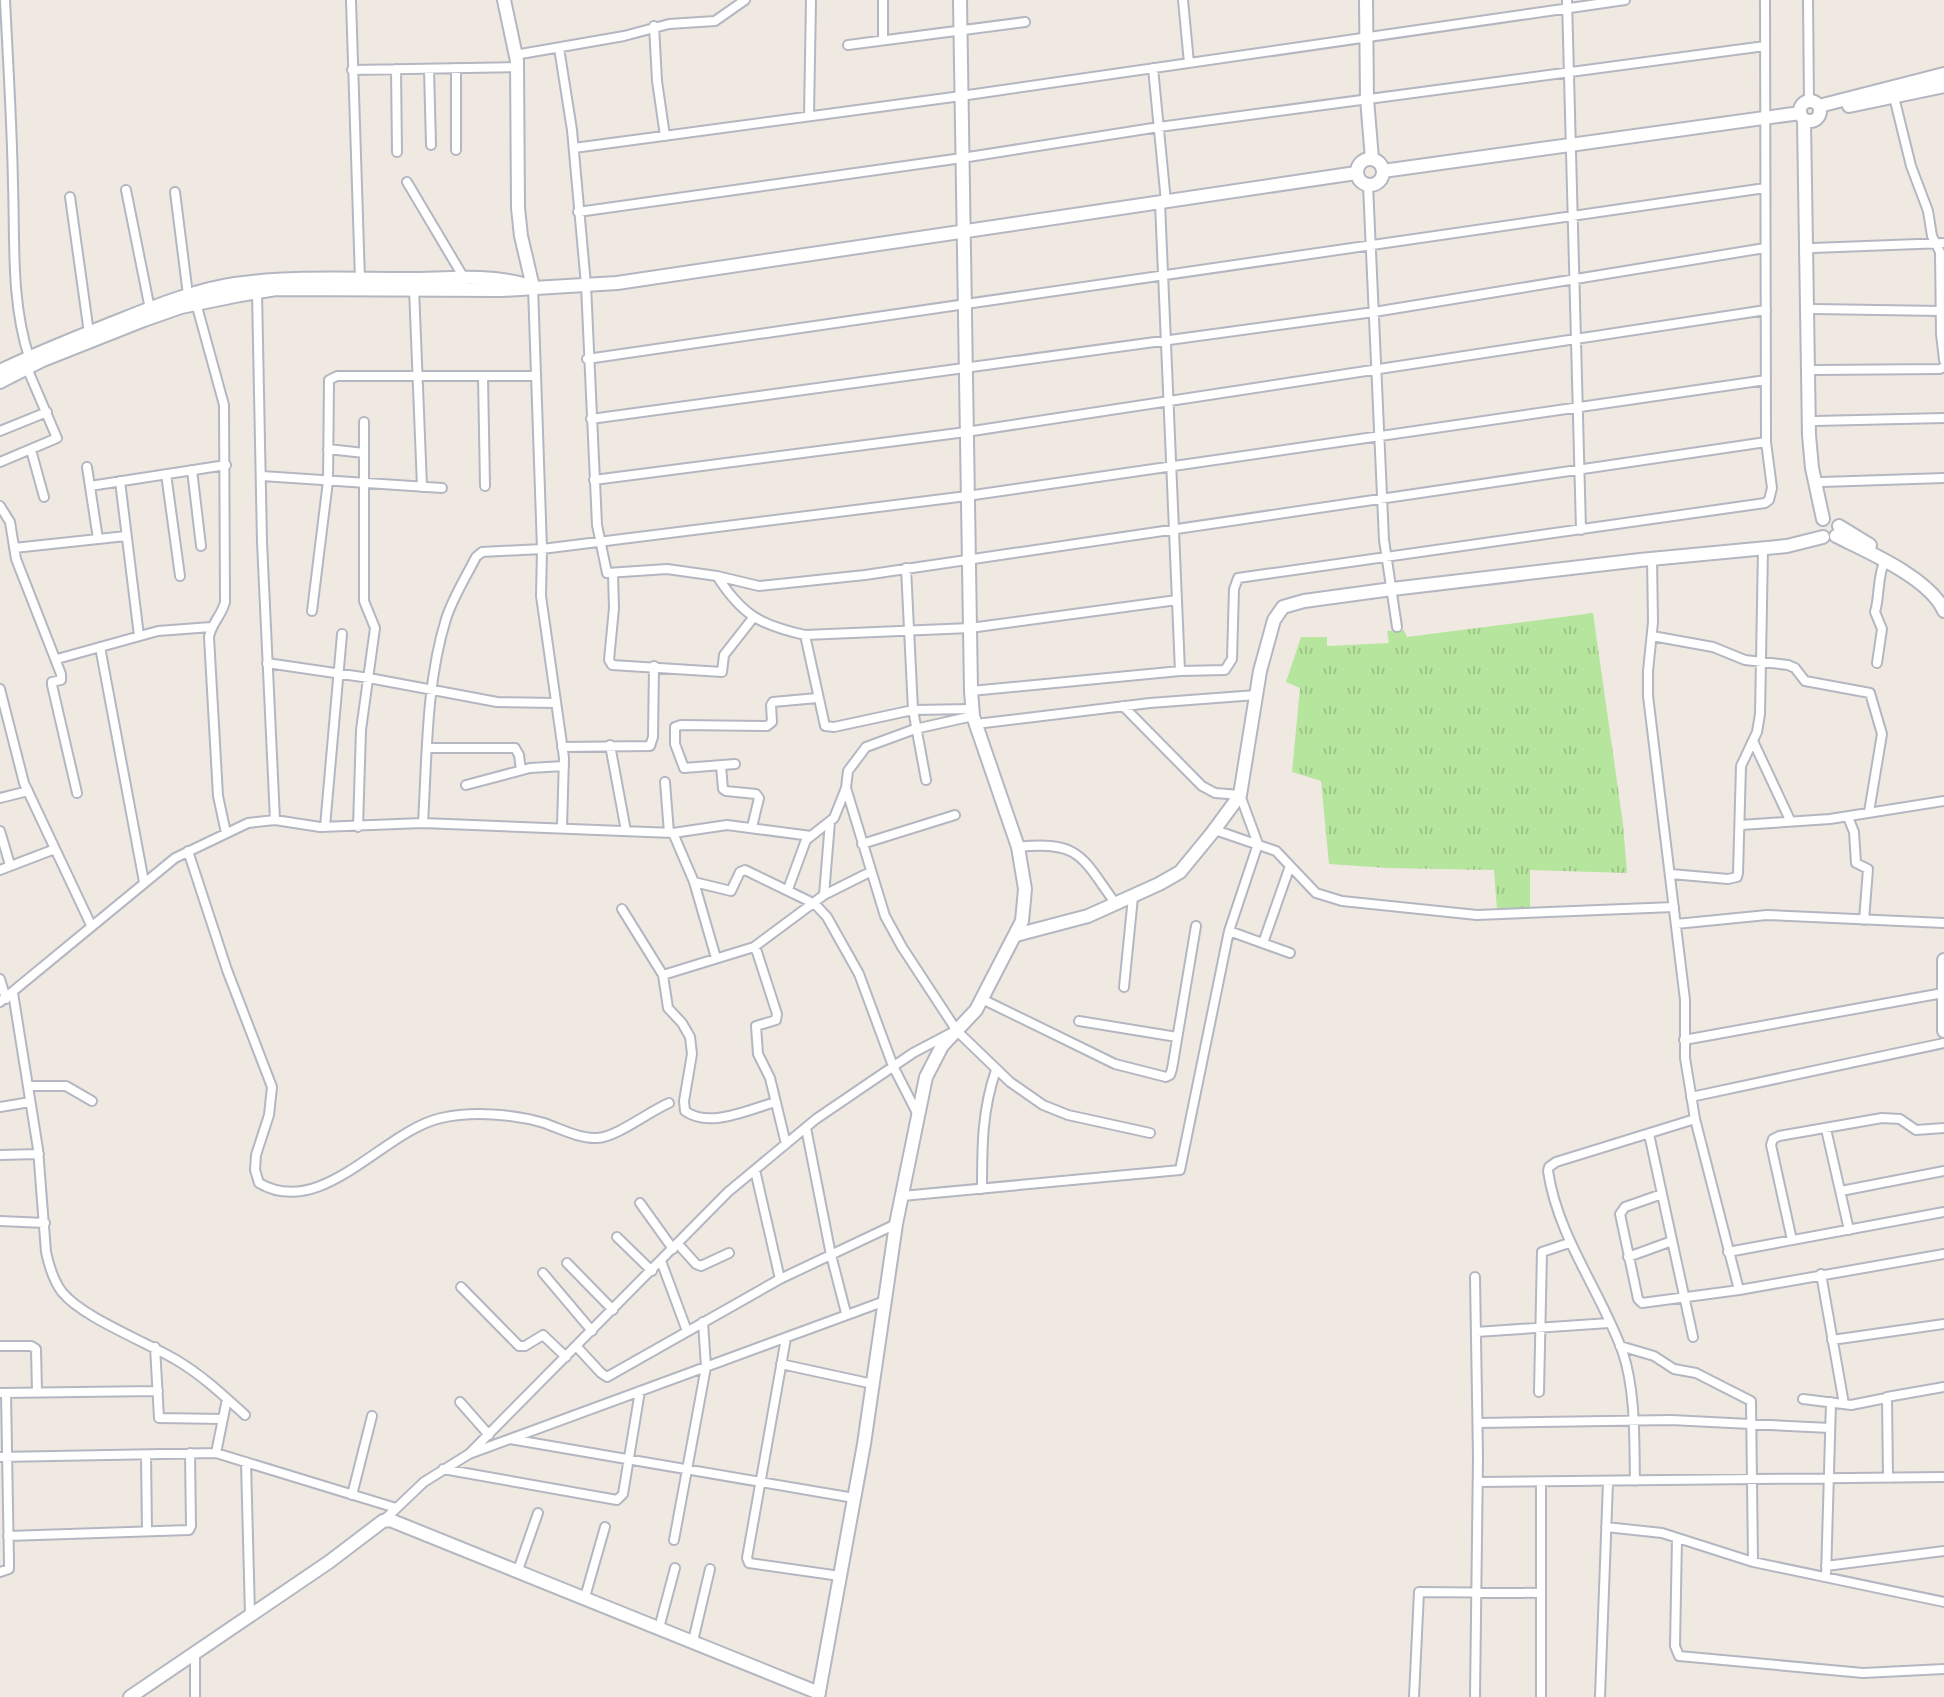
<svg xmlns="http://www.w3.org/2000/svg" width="1944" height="1697" viewBox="0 0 1944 1697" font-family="Cabin,sans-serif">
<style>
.park{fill:url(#park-tufts)}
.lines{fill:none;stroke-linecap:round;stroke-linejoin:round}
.street-casing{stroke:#b4b7c1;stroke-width:12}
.secondary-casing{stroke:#b4b7c1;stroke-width:16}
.street{stroke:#fff;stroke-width:8}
.secondary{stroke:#fff;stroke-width:12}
</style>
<defs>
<pattern id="park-tufts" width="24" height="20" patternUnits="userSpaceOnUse" patternTransform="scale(2)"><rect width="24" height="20" fill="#b6e59e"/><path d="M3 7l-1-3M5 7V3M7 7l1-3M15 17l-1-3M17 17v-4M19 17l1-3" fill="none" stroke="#9dc588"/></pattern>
</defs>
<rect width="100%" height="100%" fill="#efe9e1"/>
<path class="park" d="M1593,613L1623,824L1627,873L1530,870V908L1497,909L1494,870L1388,868L1329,864L1321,781L1292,772L1300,688L1286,682L1301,637H1327V646L1389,643L1387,631L1404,630L1407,637Z"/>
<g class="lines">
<defs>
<path id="street" d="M5,0C8,62 12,124 13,185C15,243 11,302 29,357
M351,0L360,280
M1183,0L1189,63
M1567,0L1581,530
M1808,0L1809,101
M654,26L657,81L665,136
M883,40V0
M848,45L1025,22
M559,48L572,130L586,285L597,525L607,573L667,569L717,576C742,615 760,625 805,635L970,628L1177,600
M515,55L624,36L669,24L715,21L745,0
M456,68V150
M1153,68L1166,202
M396,69L397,152
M429,69L431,145
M352,70L517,67
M1894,97L1911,166L1928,211L1932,236L1940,252L1941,334L1944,360
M809,116L811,0
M574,148L961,96L1625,0
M407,182L464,278V282
M1368,185L1384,540L1397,627
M126,190L150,309
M175,192L188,295
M70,197L89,333
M1160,203L1180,671
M578,212L962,158L1159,127L1765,46
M1813,248L1944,243
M533,287L542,549L541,596L564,758L562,827
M414,288L422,487
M257,292L262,542L275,820
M196,303L224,405L225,602C222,615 211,624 209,637L218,796L226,833
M1814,309L1941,311
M587,359L1765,188
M1815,370L1940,369L1944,367
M483,376L485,486
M591,419L1374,312L1765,248
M1815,421L1944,418
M0,431L47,412
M328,449L364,453
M31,450L44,497
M0,462L57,438L27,368
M87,467L98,539
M192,470L201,546
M166,474L180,576
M262,476L442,488
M594,480L966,432L1766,310
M120,481L139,636
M1822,482L1944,478
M90,486L226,465
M0,506L10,522L16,559L61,674V680L52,682V685L77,793
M14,548L126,536
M906,568L913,710L926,780
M613,574L614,608L609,660L612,665L722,672L724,655L753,618
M717,576L759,586L865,575L1766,442
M312,611L328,481L329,380L337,376H536
M805,635L825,726L834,727L913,710L972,709
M1652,636L1713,647L1745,660L1788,665L1795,668L1805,681L1870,693L1882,734L1869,812
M100,647L144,882
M57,659L158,631L211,627
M267,663L369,678L497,702L556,703
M1877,663L1882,629L1875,612C1880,595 1877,577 1885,560
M0,689L24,783L91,925
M971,691L1180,671L1225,670L1232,659L1234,589L1238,578L1765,503L1769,500L1772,488L1766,442L1765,0
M976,724L1150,703L1256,695
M1753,741L1790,820
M610,745L626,831
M562,747L650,746L653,737L654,666
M428,748H515L519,755L521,770
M735,764L684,768L675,744V727L681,725L767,726L772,722L771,705L773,702L817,698
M721,766L723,789L726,791L756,794L759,798L752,827
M665,782L669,833
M466,785L530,768L564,766
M846,788L885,916L902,947L957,1031L1010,1082L1043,1105L1068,1115L1150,1133
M0,798L28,791
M1848,817L1854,832L1856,863L1868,869L1864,920
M423,823C427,757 426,683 446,619C453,597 466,577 476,557L482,552L542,549L967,496L1766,380
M1741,825L1830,819L1944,801
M325,827L342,634
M358,827L361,730L375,628L364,601V422
M1215,830L1276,851L1316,893L1342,901L1477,915L1674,907
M0,831L10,865
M673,833L727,825L811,836
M862,844L955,815
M1018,847C1081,840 1082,858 1116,904
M188,851L227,970L272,1087L269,1115L256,1155L255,1170L259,1183C322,1220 383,1131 441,1118C473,1111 513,1114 544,1123C561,1129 580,1139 597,1138C617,1137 648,1112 669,1103
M0,870L55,849
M1671,874L1728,879L1737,877L1738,873L1741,766L1757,732L1760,714L1763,549
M694,882L731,891L740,872L745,870L815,904L827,917L859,974L893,1066L918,1115
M788,889L806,840L834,818L846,788L848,771L866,747L915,729L973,716
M824,895L830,822
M622,909L663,975L668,1008L682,1023L690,1037L692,1054L684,1101L685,1111C710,1129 749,1109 776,1102
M1676,924L1767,915L1944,923
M1229,931L1290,953
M1263,943L1290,866
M754,947L824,895L870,872
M663,975L754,947L757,952L777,1014L776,1020L756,1026L758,1054L770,1078L786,1144
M0,979L6,999
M1124,987L1133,897
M13,993L38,1149L46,1252C49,1266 53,1280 62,1292C83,1318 147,1342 178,1361C203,1376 224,1396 245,1415
M982,999L1115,1064L1166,1077L1170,1075L1172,1069L1196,926
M0,1002L175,858L248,823L275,820L320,827L423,823L673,833L694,882L716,958
M1079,1021L1177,1037
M1684,1040L1943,993
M28,1086H66L92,1101
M1691,1097L1944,1043
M0,1107L30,1102
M1695,1119L1739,1290
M806,1128L831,1255L846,1313
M1826,1129L1849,1230
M1649,1134L1693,1337
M0,1155L39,1154
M755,1170L780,1279
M982,1189C982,1147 982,1110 996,1070
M1841,1191L1944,1171
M1662,1194L1625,1207L1620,1214L1638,1299L1642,1303L1739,1290L1944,1254
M902,1196L1180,1170L1229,931L1258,844L1240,795L1215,793L1202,786L1123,706
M640,1203L673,1249
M0,1221L45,1223
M617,1237L652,1271
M1792,1240L1771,1145L1773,1139L1779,1136L1882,1118L1900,1119L1916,1130L1944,1128
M678,1244L696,1264L701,1266L729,1253
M1728,1252L1944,1212
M1628,1257L1672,1241
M661,1261L687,1331
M567,1263L613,1310
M543,1273L592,1331
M1821,1274L1844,1404
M461,1287L519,1346H525L543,1335L566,1357
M1476,1332L1609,1323
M786,1338L747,1558L749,1563L840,1576
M1832,1340L1944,1324
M0,1346H31L36,1349L37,1392
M1620,1346L1654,1356L1674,1369L1696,1373L1751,1401L1753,1562
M155,1347L159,1418L223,1419
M577,1347L601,1373L607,1377L780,1279L896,1224
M781,1364L873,1384
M1539,1392L1542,1252L1569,1243
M0,1393L158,1391
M1803,1399L1851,1405L1886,1398
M460,1402L489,1435
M1478,1423L1671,1420L1830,1428
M510,1439L854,1498
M216,1453L227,1399
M469,1454L728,1192L816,1119L913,1053L949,1034
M146,1455L147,1531
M0,1457L216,1453L396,1508
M246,1462L250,1615
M443,1469L617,1500L623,1494L640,1391
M1888,1478L1887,1397L1944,1387
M1635,1481C1634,1440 1636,1393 1623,1353C1601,1291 1558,1238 1548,1171L1549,1167L1556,1162L1695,1119L1685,1058V1000L1648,696V671L1653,622L1652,559
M1478,1482L1944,1477
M1541,1482V1697
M352,1495L372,1416
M383,1521L424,1482L469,1454L885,1301
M1606,1527L1662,1533L1753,1562L1944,1602
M8,1536L189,1530L191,1526L190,1453
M1677,1538L1675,1646L1679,1656L1863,1673L1944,1669
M674,1540L706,1367L703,1322
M1826,1566L1944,1551
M518,1570L538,1513
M0,1572L9,1569V1564L6,1393
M1826,1577L1831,1402
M585,1597L605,1527
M659,1628L675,1568
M693,1641L710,1569
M195,1653V1697
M1414,1697L1419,1592L1541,1593
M1475,1697L1478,1457L1475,1277
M1600,1697L1608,1482"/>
<path id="secondary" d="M504,0L517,61L518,208L521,236L533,287
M1366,0L1367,99L1372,159
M1800 111a10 10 0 1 1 20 0a10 10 0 1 1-20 0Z
M1819,106L1944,74
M1849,106L1944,86
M1804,120L1809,435L1812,468L1823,519
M1357 172a13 13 0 1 1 26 0a13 13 0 1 1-26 0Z
M1383,171L1800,113
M0,371C39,352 78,337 118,321C156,306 195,290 235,284C291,276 350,279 407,279C446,279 485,274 523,284
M0,382L43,360L144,320L181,307L240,295L276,289L502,290L617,283L1356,173
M1839,526L1870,545
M1836,536C1866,551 1930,578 1944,611
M1016,935L1088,916L1159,884L1180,872L1212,833L1240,795L1260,671L1274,620L1283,607L1304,601L1392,589L1640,560L1787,546L1823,537
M1944,960V1031
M130,1697L329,1562L383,1521L390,1520L819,1693
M818,1697L864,1444L896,1224L926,1077L942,1046L976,1010L1022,921L1025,889L1018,847L973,716L971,691L960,0"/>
</defs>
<use href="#street" class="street-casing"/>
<use href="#secondary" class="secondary-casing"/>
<use href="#street" class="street"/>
<use href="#secondary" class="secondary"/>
</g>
</svg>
